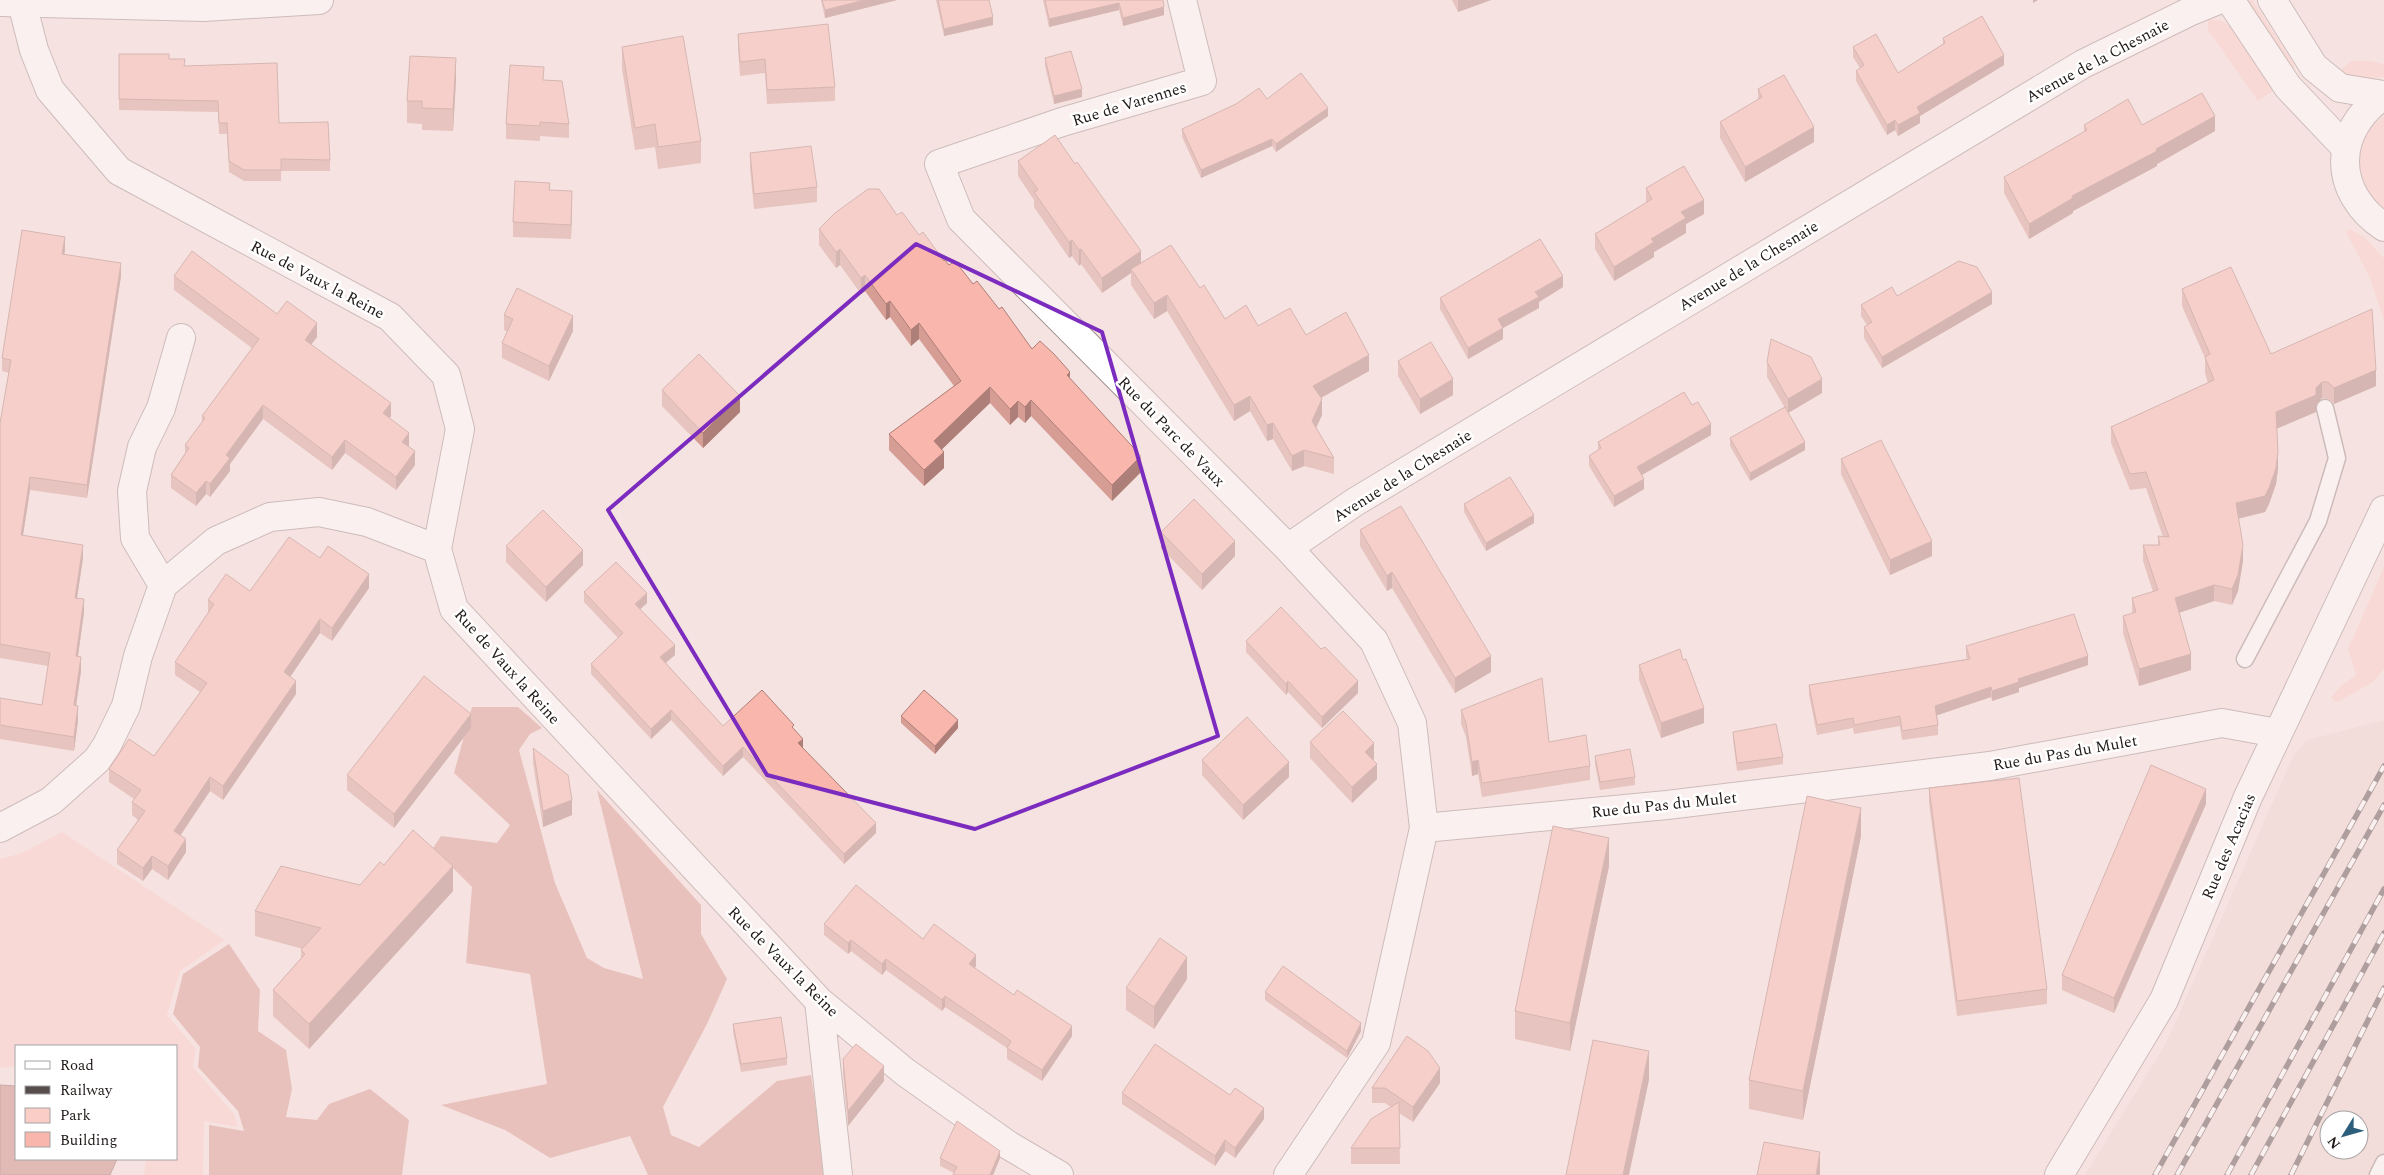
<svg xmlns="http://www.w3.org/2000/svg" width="2384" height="1175" viewBox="0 0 2384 1175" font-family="Spectral,serif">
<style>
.built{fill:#f0d5d2;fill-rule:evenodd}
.green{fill:#facdc7}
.forest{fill:#d7968e}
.water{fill:#c78780;stroke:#956661}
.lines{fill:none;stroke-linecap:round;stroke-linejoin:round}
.lane-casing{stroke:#9c8b89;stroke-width:19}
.street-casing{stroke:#9c8b89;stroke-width:30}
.secondary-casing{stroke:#9c8b89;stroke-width:30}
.lane{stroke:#fff;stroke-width:16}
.street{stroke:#fff;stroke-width:28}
.secondary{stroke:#fff;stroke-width:28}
.rail-casing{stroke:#574d4c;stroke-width:5.5}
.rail{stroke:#fff;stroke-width:4;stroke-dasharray:11;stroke-linecap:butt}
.wall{fill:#d69d95}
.shaded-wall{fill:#ae7f79}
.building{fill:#f9b6ad;stroke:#ae7f79}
.marked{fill:none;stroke:#7b2cbf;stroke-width:4;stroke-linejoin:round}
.labels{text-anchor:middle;stroke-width:5;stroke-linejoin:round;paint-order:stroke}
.street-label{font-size:16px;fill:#201918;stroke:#fff}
</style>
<rect width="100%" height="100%" fill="#f5e3e1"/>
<path class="built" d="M2384,720V1175H2085L2167,1041L2294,754L2307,740ZM2329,1120H2359V1150H2329Z"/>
<path class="green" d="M2237,0H2252L2294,64V72Z
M2208,20H2219L2234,27L2277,88L2258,101L2208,30Z
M2351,61H2371L2384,64V77L2360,79L2338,72Z
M2384,116V209C2353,184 2350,141 2384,116Z
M2350,229L2364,237L2384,258V321L2370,278L2346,232Z
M2384,567V669L2373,682L2338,702L2334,701L2331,697L2341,686L2356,675L2348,649Z
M62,832L225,940L180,971L167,1015L196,1049L193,1067L234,1114L238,1127L204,1121L203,1175H144L146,1159H176V1046H16V1066L0,1068V859L22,853Z"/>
<path class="forest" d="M472,707H518L542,728L530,734L519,750L555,883L587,958L604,968L643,979L597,790L701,905V934L727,979L707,1024L663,1107L671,1135L699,1147L777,1081L811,1075L826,1175H648L630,1136L550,1158L505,1130L441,1105L547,1084L530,974L466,963L472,887L433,848L441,836L497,843L510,825L454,773Z
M229,944L260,990L258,1031L286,1050L292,1089L286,1117L317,1120L329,1104L370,1089L409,1120L402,1175H209V1125L244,1131L238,1111L198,1067L200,1047L173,1014L183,974Z"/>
<path class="water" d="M0,1085L16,1086V1159H117L110,1175H0Z"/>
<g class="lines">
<defs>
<path id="lane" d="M2245,659L2318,521L2337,458L2325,408
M2378,1175L2384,1163"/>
<path id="street" d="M1182,0L1202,81L1062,122L939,164L961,219L1288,548L1374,641L1412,723L1424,828L1376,1043L1288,1175
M2230,0L2288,87L2345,147
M2272,0L2314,67L2340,88L2383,95
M22,3L34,50L50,90L119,171L390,317L446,375L460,429L437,549L454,609L819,1001L905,1072L1008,1145L1059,1175
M1288,548L1355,502L2083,64L2191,11L2218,0
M163,585L135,538L132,491L142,447L161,408L181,338
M0,828L51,801L97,760L107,745L126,706L138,656L163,585L216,541L270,517L319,512L367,522L437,549
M1424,828L1667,805L1990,766L2222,723L2277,733
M819,1001L838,1175
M2059,1175L2164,1000L2248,797L2384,510"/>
<path id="secondary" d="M0,2L204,7L319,0
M2384,95C2332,131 2332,192 2384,227"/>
</defs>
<use href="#lane" class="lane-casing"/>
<use href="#street" class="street-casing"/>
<use href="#secondary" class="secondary-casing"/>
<use href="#lane" class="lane"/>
<use href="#street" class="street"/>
<use href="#secondary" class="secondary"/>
<defs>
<path id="rail" d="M2155,1175L2384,766
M2177,1175L2384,805
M2227,1175L2384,889
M2251,1175L2384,933
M2291,1175L2384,988"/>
</defs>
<use href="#rail" class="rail-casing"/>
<use href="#rail" class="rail"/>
</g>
<path class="wall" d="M821,0H897L825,18Z
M936,0H989L993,25L944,36Z
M1043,0H1163L1164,15L1123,26L1119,10L1049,27Z
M1452,0H1491L1458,12Z
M738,34L835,87V101L767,104L765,73L740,76L738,48Z
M1943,38L2004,65L1920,116V123L1898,136L1895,130L1887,135L1856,81V71L1860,68L1853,57V47L1898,73L1943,44Z
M622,47L701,141V163L658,169L655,147L635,150L622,69Z
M119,54L169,59L185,66L279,123L330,160V171H281V181H244L229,172L227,134H219L218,112L119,110Z
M1045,58L1082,97L1054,104L1045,66Z
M456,80L453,131L422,130V124L407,123V101Z
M544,80L569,124V138L540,136V141L506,139V124Z
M1758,89L1814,142L1745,182L1720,138V122L1758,100Z
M1267,99L1328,116L1276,152L1272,146L1201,178L1182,137V129Z
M2084,125H2142L2215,131L2157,164V166L2073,211V213L2029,239L2004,193V177L2084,132Z
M750,153L817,187V202L754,209L750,168Z
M1018,161L1141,263L1200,288L1225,319L1306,335L1369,371L1321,398L1322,415L1316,428L1334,458V474L1304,466L1292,471L1273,439L1267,441L1250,411L1234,421L1167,311L1154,319L1131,285V273L1102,293L1081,264L1079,266L1072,256L1069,258L1034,207V200L1018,176Z
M1646,188L1704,214L1686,224V233L1654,252V257L1614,281L1595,249V234L1646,203Z
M550,190L572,205L571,239L513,237V222Z
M897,215L944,261L973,284L999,309L1032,349L1070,379L1141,472L1112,501L1031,416L1025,423L1018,417L1010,425L990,403L942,449L944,468L924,486L889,450V434L954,386L919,339L911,346L890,317L886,320L865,291L861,294L840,265L836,268L819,245V229Z
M65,250L64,254L121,276L87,498L30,490L23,535L83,558L77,598L84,612L78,657L81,671L76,706L78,720L74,751L0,739V698L42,705L48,666L0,658V423L9,373L2,371V358Z
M174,276L277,314L317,337L311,344L391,416L389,418L409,446V447L415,465L396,490L345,453L332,470L263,419L230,464V471L210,497L206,494L196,506L171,488V475L185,453V445L202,423V416L252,348L174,290Z
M1563,287L1539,302V308L1503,328V339L1468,359L1440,309V298Z
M2182,289L2271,354L2376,386L2334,404L2328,399L2322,398L2316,405V412L2277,428L2278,469L2276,484L2269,504L2265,512L2238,519L2243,561L2238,591L2232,605L2214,601L2179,613L2191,670L2139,686L2123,633V616L2132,614V598L2153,592L2143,561V545H2158V536L2163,537L2146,488L2130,490L2111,443V427L2208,383L2205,373V358L2182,306Z
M1897,296L1992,304L1882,368L1864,338V327L1867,325L1861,316V305Z
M504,315L573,331L549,381L502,358V343L507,332L504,330Z
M1398,361L1453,395L1420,414L1398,376Z
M1767,362L1822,393L1788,413L1805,450L1750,481L1730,446V438L1785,408L1767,377Z
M662,390L740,412L703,448L662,406Z
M1692,405L1711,435L1641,475L1644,489L1614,507L1589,466V456L1598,450V442Z
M1841,459L1932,556L1890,575L1841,474Z
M1464,504L1534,523L1486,551L1464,512Z
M1360,530L1491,672L1455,693L1392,588L1387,591L1360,546Z
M1161,532L1235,556L1202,590L1161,548Z
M506,546L583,565L546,602L506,562Z
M320,558L369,588L332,641L320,633L290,677L296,694L223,800L210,791L181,835L186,852L168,880L152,869L143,881L117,864V850L138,820L132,815V802L134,799L109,782V769L154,756L200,692L175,675V662L208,614V600L250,591Z
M584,592L647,603L640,609L675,655L666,663L723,726L794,729L803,748L876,833L844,864L743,757L723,776L671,720L651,739L591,674V664L618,638L584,602Z
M1246,641L1321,649L1358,693L1322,728L1288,692L1286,695L1246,652Z
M1966,646L2088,665L2019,688V692L1992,701L1991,697L1937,715L1938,725V735L1902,740L1900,726L1854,734L1853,728L1817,735L1809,695V685L1967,659L1966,656Z
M1639,665L1704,723L1661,738L1639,680Z
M1461,710L1549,742L1590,766V780L1482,797L1478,774L1472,776L1466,737L1461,724Z
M901,716L958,728L935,754L901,723Z
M471,728L394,828L347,790V775Z
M1733,732L1783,757V764L1737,771L1733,739Z
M1310,742L1374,759L1373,760L1377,779L1352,803L1310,758Z
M533,748L572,815L543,827L533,763Z
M1595,756L1635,777V785L1600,790L1595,764Z
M1202,760L1289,777L1243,820L1202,775Z
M1929,788L2047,989V1004L1957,1016L1929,803Z
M2206,804L2114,1013L2062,990V975Z
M1861,836L1803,1120L1749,1109V1080Z
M384,865L453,891L309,1049L273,1016V990L301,958V950L303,949L255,936V911L360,885Z
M1609,866L1570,1051L1515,1039V1011Z
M824,924L923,939L976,966L975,968L1072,1036L1042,1081L1007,1059V1048L945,1007L942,1011L886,970L882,975L851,951L848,954L824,935Z
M1187,979L1154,1029L1126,1010V988Z
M1265,992L1361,1031L1347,1058L1265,1000Z
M733,1024L787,1058V1065L741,1072L733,1032Z
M843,1059L884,1081L848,1126L843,1074Z
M1440,1083L1413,1122L1399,1113L1400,1164H1351V1148L1391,1107L1385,1103H1372V1088Z
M1122,1093L1264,1119L1235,1158L1225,1151L1215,1166L1122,1104Z
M940,1158H1000L993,1175H953L954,1173L940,1166Z"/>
<path class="shaded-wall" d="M865,0H897L825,18V10Z
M1458,0H1491L1458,12Z
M2033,0H2038L2033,3Z
M1119,3V10L1049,27V19Z
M1164,7V15L1123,26V18Z
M993,17V25L944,36V29Z
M2004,55V65L1920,116V123L1898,136V125L1917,107Z
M456,58V80L453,131V109Z
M1082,89V97L1054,104V96Z
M1328,108V116L1276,152V144Z
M2215,116V131L2157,164V166L2073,211V213L2029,239V224L2072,196Z
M1895,120V130L1887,135V125Z
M1814,127V142L1745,182V167Z
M1272,139V146L1201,178V170Z
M572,191V205L571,239V225Z
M1704,200V214L1686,224V233L1654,252V257L1614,281V267L1651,239L1681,212Z
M65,237V250L62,267V254Z
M1072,240V256L1069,258V242Z
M840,249V265L836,268V252Z
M1081,249V264L1079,266V250Z
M1141,251V266L1131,269V273L1102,293V278Z
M121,263V276L87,498V485Z
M865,275V291L861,294V278Z
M1563,276V287L1539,302V308L1503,328V339L1468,359V348L1498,319L1535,292Z
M1992,292V304L1882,368V357Z
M1167,295V311L1154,319V303Z
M890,301V317L886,320V304Z
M573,316V331L549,381V366Z
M317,323V337L305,353V340Z
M919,323V339L911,346V330Z
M1369,355V371L1313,402V386Z
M2376,370V386L2334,404V388Z
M1070,372V388L1067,375Z
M1453,379V395L1420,414V399Z
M1822,379V393L1788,413V399Z
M2322,382V398L2316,405V388Z
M990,387V403L934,457V441Z
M2316,395V412L2276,429V412Z
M740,396V412L703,448V433Z
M1250,396V411L1234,421V405Z
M1322,399V415L1312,437V421Z
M1031,400V416L1025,423V407Z
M1018,401V417L1010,425V409Z
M391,403V416L383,427V413Z
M263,405V419L230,464V471L210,497V484L226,455Z
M1273,423V439L1267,441V425Z
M1711,424V435L1637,478V467Z
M409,433V446L402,456V442Z
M345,440V453L332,470V457Z
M1805,442V450L1750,481V473Z
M1304,450V466L1292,471V456Z
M415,451V465L396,490V477Z
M944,452V468L924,486V470Z
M2278,452V469L2276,484L2269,504L2265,512L2236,519V503Z
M1141,456V472L1112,501V485Z
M30,477V490L21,548V535Z
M1644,479V489L1614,507V496Z
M206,481V494L196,506V493Z
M1534,515V523L1486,551V543Z
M1235,541V556L1202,590V574Z
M1932,541V556L1890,575V560Z
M83,545V558L75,611V598Z
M2243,545V561L2238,591L2232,605V589Z
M583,550V565L546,602V587Z
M1392,572V588L1387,591V576Z
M369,574V588L332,641V628Z
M2214,585V601L2175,614V598Z
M647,593V603L635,614V604Z
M84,599V612L76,670V656Z
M320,619V633L284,686V672Z
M675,645V655L660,667V657Z
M2191,654V670L2139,686V669Z
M1491,656V672L1455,693V678Z
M2088,656V665L2019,688V692L1992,701V691L2018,679Z
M81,657V671L74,719V705Z
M296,681V694L223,800V786Z
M1288,681V692L1286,695V684Z
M1358,681V693L1322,728V717Z
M1991,687V697L1935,716V706Z
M78,706V720L74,751V737Z
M1704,708V723L1661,738V723Z
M671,710V720L651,739V729Z
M471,714V728L394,828V814Z
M958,720V728L935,754V746Z
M803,739V749L798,743Z
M1374,743V759L1365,767V752Z
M743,747V757L723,776V766Z
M1478,760V774L1472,776V762Z
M1289,762V777L1243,820V805Z
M1377,764V779L1352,803V787Z
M210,777V791L174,844V831Z
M2206,789V804L2114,1013V998Z
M572,800V815L543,827V811Z
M1861,808V836L1803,1120V1091Z
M876,823V833L844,864V854Z
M1609,838V866L1570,1051V1023Z
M186,839V852L168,880V866Z
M152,856V869L143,881V868Z
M453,866V891L309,1049V1024Z
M851,940V951L848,954V943Z
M976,955V966L969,975V964Z
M1187,957V979L1154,1029V1007Z
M886,959V970L882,975V964Z
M945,996V1007L942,1011V1000Z
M1361,1023V1031L1347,1058V1051Z
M1072,1026V1036L1042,1081V1070Z
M1649,1051V1080L1629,1175H1623Z
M884,1066V1081L848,1126V1111Z
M1440,1068V1083L1413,1122V1107Z
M1264,1108V1119L1235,1158V1148Z
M1225,1140V1151L1215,1166V1156Z
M1000,1151V1158L993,1175H990Z
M1820,1152V1175H1816Z"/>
<path class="building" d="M822,0H865L825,10Z
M938,0H989L993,17L944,29Z
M1045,0H1163L1164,7L1123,18L1119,3L1049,19Z
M1982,16L2004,55L1917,107L1920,113L1898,125L1895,120L1887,125L1856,71L1864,65L1853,47L1876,34L1898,73L1945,43L1943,38Z
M828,24L835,87L767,90L765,59L740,62L738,34Z
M683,36L701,141L658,147L655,124L635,128L622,47Z
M1071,51L1082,89L1054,96L1045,58Z
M119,54H169V59H185L184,66L277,63L279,123L328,122L330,160L281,159V170H244L229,161L227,123H219L218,101L119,99Z
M410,56L456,58L453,109L422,108V101H407Z
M510,65L544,67L543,80L562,81L569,124L540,122V126L506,124Z
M1301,73L1328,108L1276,144L1272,139L1201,170L1182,129L1236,104L1259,88L1267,99Z
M1784,75L1814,127L1745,167L1720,122L1762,97L1758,89Z
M2202,93L2215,116L2156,149L2157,151L2072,196L2073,198L2029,224L2004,177L2087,130L2084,125L2128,99L2142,125Z
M1055,135L1075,164L1077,162L1141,251L1102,278L1081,249L1079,250L1072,240L1069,242L1034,192L1038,190L1018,161Z
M811,146L817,187L754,194L750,153Z
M1684,166L1704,200L1681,212L1686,218L1651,239L1654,242L1614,267L1595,234L1652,199L1646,188Z
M515,181L550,183L549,190L572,191L571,225L513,222Z
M868,189H879L897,215L902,212L919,235L923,232L944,261L945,260L949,265L955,261L973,284L977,281L999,309L1002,307L1032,349L1040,341L1054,354L1070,372L1067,375L1141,456L1112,485L1031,400L1025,407L1018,401L1010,409L990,387L934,441L944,452L924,470L889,434L961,381L919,323L911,330L890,301L886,304L865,275L861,278L840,249L836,252L819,229L835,213Z
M22,230L65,237L62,254L121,263L87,485L30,477L21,535L83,545L75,598L84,599L76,656L81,657L74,705L78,706L74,737L0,725V698L42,705L50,653L0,644V423L11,360L2,358Z
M1540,239L1563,276L1535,292L1539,297L1498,319L1503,328L1468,348L1440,298Z
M1171,245L1200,288L1204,285L1225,319L1246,305L1258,326L1290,308L1306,335L1346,312L1369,355L1313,386L1322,399L1312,421L1334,458L1304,450L1292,456L1273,423L1267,425L1250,396L1234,405L1167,295L1154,303L1131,269Z
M192,251L277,314L287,301L317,323L305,340L391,403L383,413L409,433L402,442L415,451L396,477L345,440L332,457L263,405L226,455L230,458L210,484L206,481L196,493L171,475L189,448L185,445L205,418L202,416L259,339L174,276Z
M1959,261L1977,267L1992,292L1882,357L1864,327L1872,322L1861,305L1892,287L1897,296Z
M2231,267L2271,354L2372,309L2376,370L2334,388L2328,382H2322L2316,388V395L2276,412L2278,452L2276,468L2269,488L2265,496L2236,503L2243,545L2238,575L2232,589L2214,585L2175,598L2191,654L2139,669L2123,616L2136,612L2132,598L2158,590L2143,545H2160L2158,536L2169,537L2146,472L2130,474L2111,427L2214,380L2205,357L2210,354L2182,289Z
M517,288L573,316L549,366L502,343L513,319L504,315Z
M1771,339L1811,357L1822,379L1788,399L1767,362Z
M1431,342L1453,379L1420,399L1398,361Z
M699,354L740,396L703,433L662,390Z
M1684,392L1692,405L1698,402L1711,424L1637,467L1644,479L1614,496L1589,456L1601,448L1598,442Z
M1785,407L1805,442L1750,473L1730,438Z
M1881,440L1932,541L1890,560L1841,459Z
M1510,477L1534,515L1486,543L1464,504Z
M1194,499L1235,541L1202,574L1161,532Z
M1401,506L1491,656L1455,678L1392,572L1387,576L1360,530Z
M543,510L583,550L546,587L506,546Z
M289,537L320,558L328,546L369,574L332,628L320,619L284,672L296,681L223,786L210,777L174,831L186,839L168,866L152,856L143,868L117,850L145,811L132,802L141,790L109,769L129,739L154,756L207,683L175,662L214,604L208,600L226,574L250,591Z
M616,562L647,593L635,604L675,645L660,657L723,726L762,690L794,725L792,727L803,739L798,743L876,823L844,854L743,747L723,766L671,710L651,729L591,664L623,633L584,592Z
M1281,607L1321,649L1325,647L1358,681L1322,717L1288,681L1286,684L1246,641Z
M2074,614L2088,656L2018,679L2019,682L1992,691L1991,687L1935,706L1938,725L1902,731L1900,716L1854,725L1853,718L1817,725L1809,685L1970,659L1966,646Z
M1680,649L1683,660L1686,659L1704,708L1661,723L1639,665Z
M424,676L471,714L394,814L347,775Z
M1542,678L1549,742L1586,735L1590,766L1482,783L1478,760L1472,762L1466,723L1461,710Z
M924,690L958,720L935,746L901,716Z
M1343,711L1374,743L1365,752L1377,764L1352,787L1310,742Z
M1247,717L1289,762L1243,805L1202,760Z
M1776,724L1783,757L1737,763L1733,732Z
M533,748L568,775L572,800L543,811Z
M1630,749L1635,777L1600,782L1595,756Z
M2151,765L2206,789L2114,998L2062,975Z
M2019,778L2047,989L1957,1001L1929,788Z
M1807,796L1861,808L1803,1091L1749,1080Z
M1553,826L1609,838L1570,1023L1515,1011Z
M413,830L453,866L309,1024L273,990L305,954L301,950L321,928L255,911L281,866L360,885L380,862L384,865Z
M856,885L923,939L934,924L976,955L969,964L1014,995L1017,990L1072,1026L1042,1070L1007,1048L1011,1041L945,996L942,1000L886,959L882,964L851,940L848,943L824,924Z
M1160,938L1187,957L1154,1007L1126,988Z
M1283,966L1361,1023L1347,1051L1265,992Z
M781,1017L787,1058L741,1064L733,1024Z
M1407,1036L1428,1051L1440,1068L1413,1107L1385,1088H1372Z
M1593,1040L1649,1051L1623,1175H1566Z
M856,1044L884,1066L848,1111L843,1059Z
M1155,1044L1230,1095L1235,1088L1264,1108L1235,1148L1225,1140L1215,1156L1122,1093Z
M1399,1102L1400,1148H1351L1371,1119Z
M957,1121L1000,1151L990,1175H953L957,1167L940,1158Z
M1764,1142L1820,1152L1816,1175H1757Z"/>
<path d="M0 0H2384V1175H0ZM916,244L1102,332L1218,736L975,829L767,775L608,510Z" fill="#f5e3e1" fill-opacity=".55" fill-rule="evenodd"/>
<path class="marked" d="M916,244L1102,332L1218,736L975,829L767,775L608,510Z"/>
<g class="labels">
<g class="street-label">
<text transform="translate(2097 60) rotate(-28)" y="6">Avenue de la Chesnaie</text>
<text transform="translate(1129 103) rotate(-17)" y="6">Rue de Varennes</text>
<text transform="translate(1748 265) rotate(-31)" y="6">Avenue de la Chesnaie</text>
<text transform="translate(318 279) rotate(28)" y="6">Rue de Vaux la Reine</text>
<text transform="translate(1172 431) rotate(46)" y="6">Rue du Parc de Vaux</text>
<text transform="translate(1402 475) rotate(-32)" y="6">Avenue de la Chesnaie</text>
<text transform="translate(508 666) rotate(48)" y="6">Rue de Vaux la Reine</text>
<text transform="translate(2065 752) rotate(-10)" y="6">Rue du Pas du Mulet</text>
<text transform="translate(1664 804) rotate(-6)" y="6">Rue du Pas du Mulet</text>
<text transform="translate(2228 846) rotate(-67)" y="6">Rue des Acacias</text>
<text transform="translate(784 961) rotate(45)" y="6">Rue de Vaux la Reine</text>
</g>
</g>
<rect x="15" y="1045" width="162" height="115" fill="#ffffff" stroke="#a6a3a3"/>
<rect x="25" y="1061" width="25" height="8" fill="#ffffff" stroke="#a6a3a3"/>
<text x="60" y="1070" font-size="15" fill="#201918">Road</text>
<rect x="25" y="1086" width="25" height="8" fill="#574d4c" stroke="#a6a3a3"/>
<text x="60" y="1095" font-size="15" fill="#201918">Railway</text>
<rect x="25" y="1108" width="25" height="15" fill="#facdc7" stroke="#a6a3a3"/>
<text x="60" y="1120" font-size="15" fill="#201918">Park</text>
<rect x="25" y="1132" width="25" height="15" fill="#f9b6ad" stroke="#a6a3a3"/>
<text x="60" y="1145" font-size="15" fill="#201918">Building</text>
<g transform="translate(2344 1135) rotate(233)"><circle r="24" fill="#ffffff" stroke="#a6a3a3"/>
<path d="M0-4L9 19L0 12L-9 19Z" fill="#2d5f7c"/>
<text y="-8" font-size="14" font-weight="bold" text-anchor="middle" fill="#201918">N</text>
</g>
</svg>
